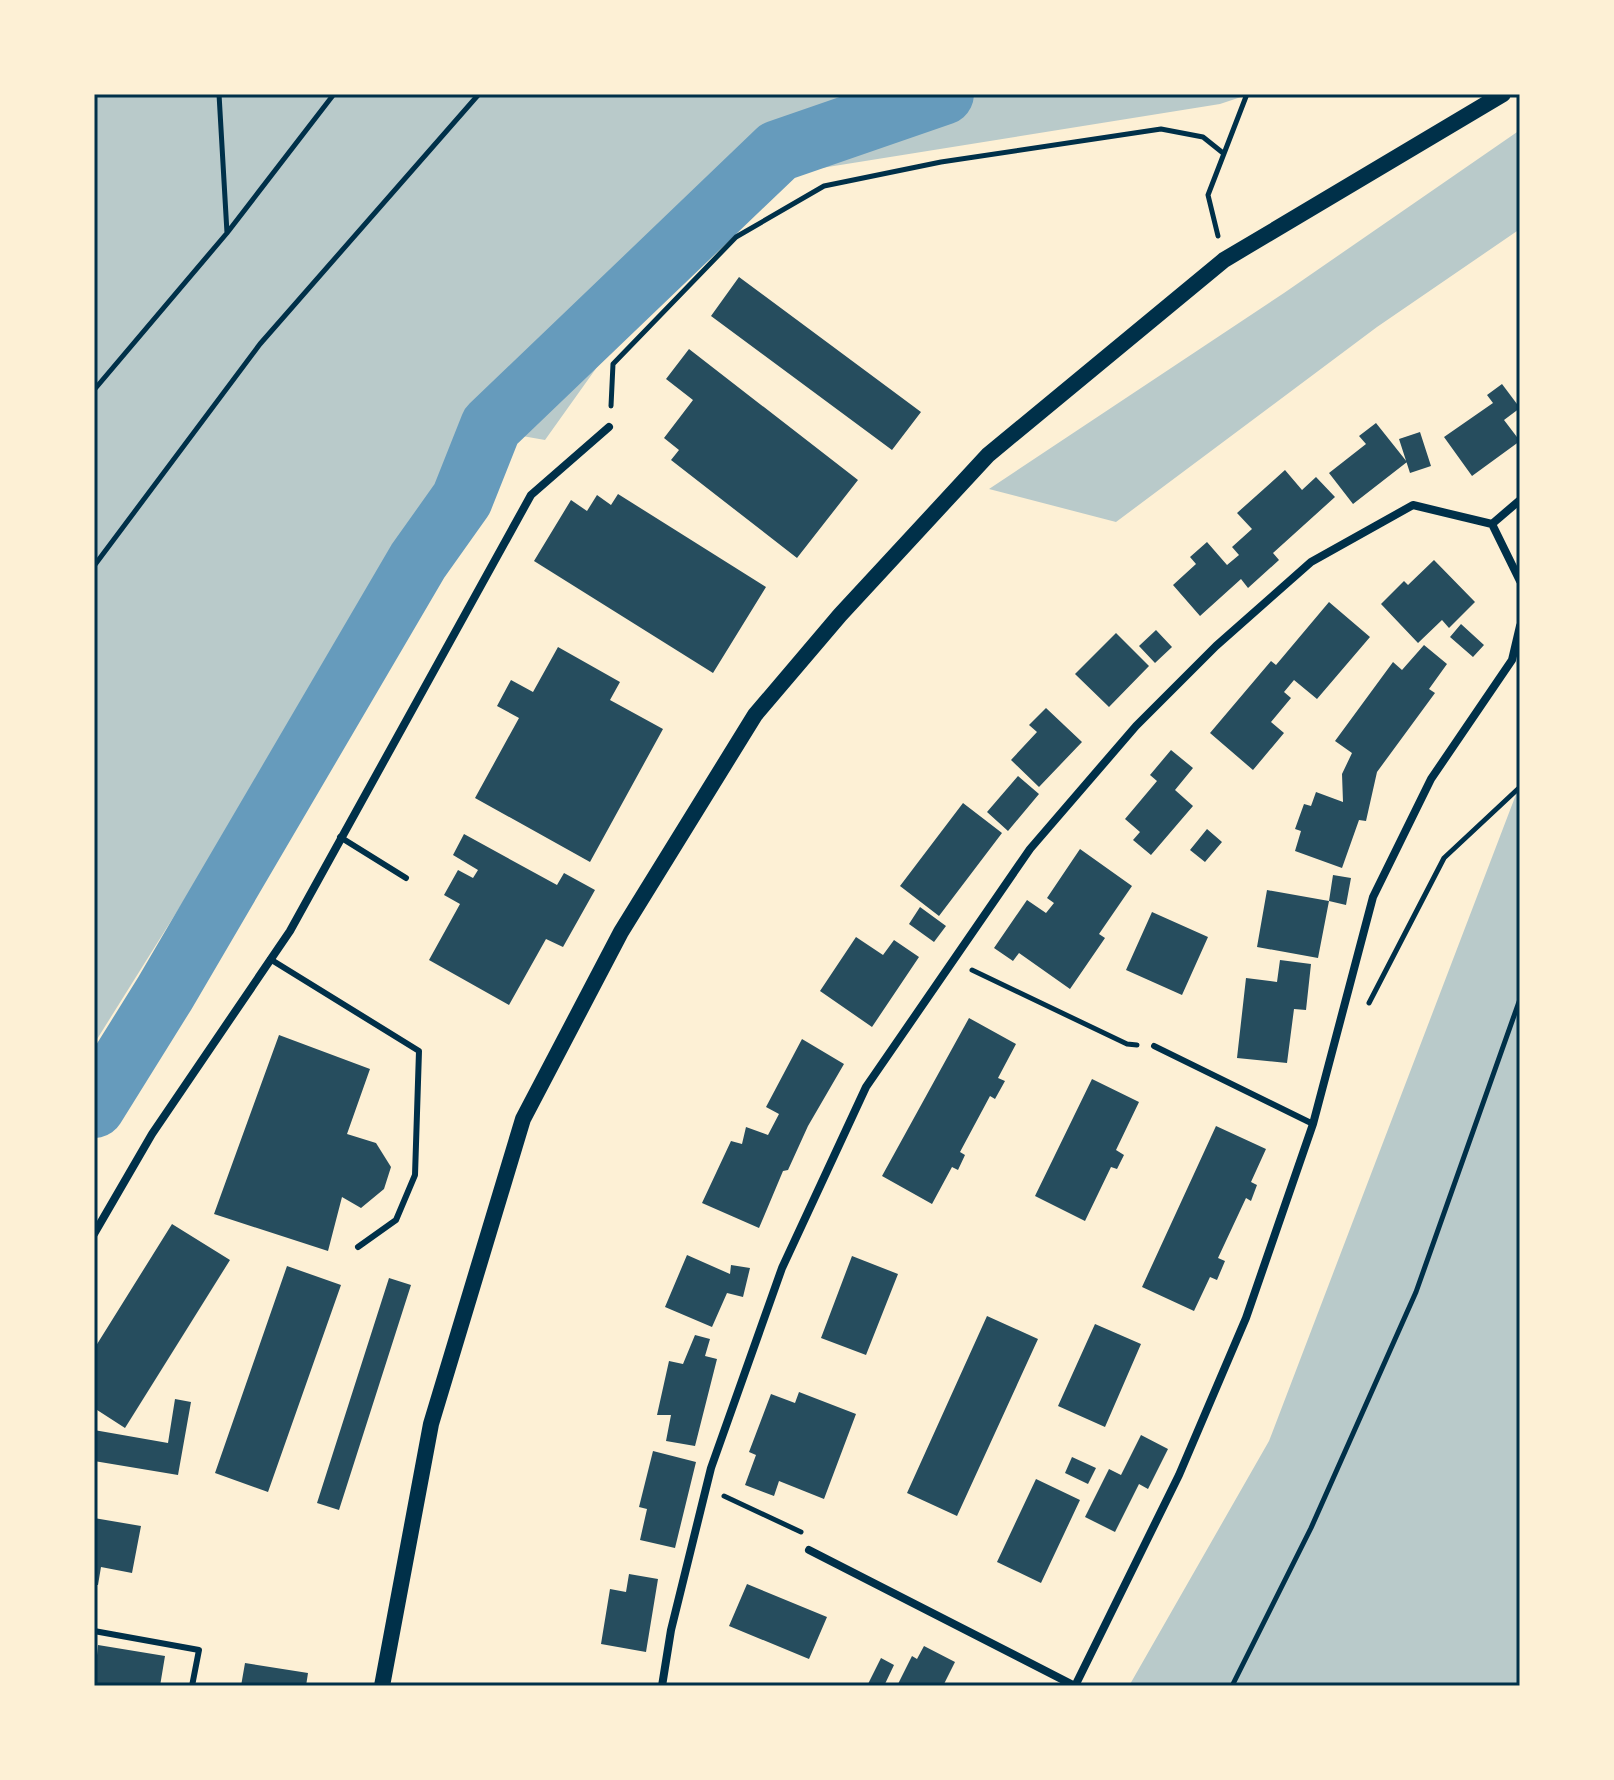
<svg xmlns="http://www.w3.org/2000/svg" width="1614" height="1780" viewBox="0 0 1614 1780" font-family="Cabin,sans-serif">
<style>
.green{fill:#b9caca}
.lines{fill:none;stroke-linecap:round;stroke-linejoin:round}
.river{stroke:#669bbc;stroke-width:62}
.building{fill:#264d5e}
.path{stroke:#003049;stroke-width:5}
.service{stroke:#003049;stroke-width:6}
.minor{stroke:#003049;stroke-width:8}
.secondary{stroke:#003049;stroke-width:16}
.neatline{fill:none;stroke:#003049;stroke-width:3}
</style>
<rect width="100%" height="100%" fill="#fdf0d5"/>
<path class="green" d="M94,94H1250L1220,104L784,174L627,325L545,440L471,427L444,485L94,1044Z
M1520,130V229L1377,327L1116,522L989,489L1284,293Z
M1520,784V1686H1129L1269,1441Z"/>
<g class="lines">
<path class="river" d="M94,1107L165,993L418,561L462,499L491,426L778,151L943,94"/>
</g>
<path class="building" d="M739,277L921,412L892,450L711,316Z
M689,349L858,480L797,558L671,460L679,450L664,438L693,400L666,379Z
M1502,384L1520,408L1504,420L1520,441L1472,476L1444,437L1493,403L1487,395Z
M1376,423L1407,462L1353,504L1329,473L1366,444L1359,436Z
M1420,432L1431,466L1410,473L1399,439Z
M1285,470L1302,490L1316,477L1335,497L1273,553L1279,560L1248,588L1241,579L1200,616L1173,585L1196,564L1190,557L1207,542L1227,565L1239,555L1232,547L1252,529L1237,513Z
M618,494L766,587L713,673L534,561L571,500L587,511L597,495L611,505Z
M1434,560L1475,602L1449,628L1442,620L1418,643L1381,604L1404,581L1408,585Z
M1329,602L1370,637L1317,699L1294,680L1284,692L1291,698L1271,722L1284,733L1253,770L1210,733L1271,661L1276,665Z
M1461,624L1484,645L1473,657L1450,637Z
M1156,630L1172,647L1155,663L1139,646Z
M1116,633L1149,666L1109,707L1075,674Z
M1424,645L1447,664L1429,689L1435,693L1377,772L1366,821L1359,820L1342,868L1295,851L1301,831L1295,829L1304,804L1311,806L1316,792L1343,802L1342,774L1352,753L1335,741L1393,662L1402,670Z
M558,647L620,682L610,700L663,729L590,862L475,798L519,718L497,706L511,680L533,692Z
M1046,708L1082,742L1039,787L1011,760L1037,732L1029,725Z
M1171,750L1193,768L1175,790L1193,806L1151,855L1133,840L1140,832L1125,819L1157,781L1150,775Z
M1018,776L1039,794L1008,831L987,812Z
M963,803L1002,833L939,916L900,886Z
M1207,829L1222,842L1205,862L1190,850Z
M464,834L557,885L564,873L595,890L563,947L546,939L509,1005L429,960L460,904L444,895L458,870L473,878L478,870L453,855Z
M1080,849L1132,886L1099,934L1105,938L1070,989L1019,953L1013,961L994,948L1027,900L1046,913L1054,903L1047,898Z
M1333,875L1351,878L1346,905L1329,901Z
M1267,890L1329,901L1318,958L1257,947Z
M920,907L946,926L934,942L909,924Z
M1152,912L1208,937L1182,995L1126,970Z
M856,937L883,955L894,940L919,957L872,1027L820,991Z
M1280,960L1311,964L1306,1010L1294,1009L1287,1063L1237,1058L1246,978L1277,982Z
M969,1018L1016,1044L998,1078L1005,1081L995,1099L990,1096L960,1152L965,1155L958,1170L952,1167L932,1204L882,1176Z
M279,1035L370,1069L347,1134L376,1143L391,1167L384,1189L361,1208L342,1197L328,1251L214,1214Z
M802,1039L844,1064L808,1126L788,1170L783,1171L759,1228L702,1203L731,1141L742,1144L746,1127L768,1135L779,1114L766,1107Z
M1092,1079L1139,1102L1116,1150L1124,1155L1117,1169L1111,1167L1085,1221L1035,1196Z
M1216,1126L1266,1149L1251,1182L1257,1185L1251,1201L1246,1198L1218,1258L1225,1261L1217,1280L1210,1277L1194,1311L1142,1287Z
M172,1224L230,1260L125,1428L94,1408V1349Z
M687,1255L730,1274L731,1265L750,1268L743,1297L727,1293L712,1327L665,1307Z
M852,1256L898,1274L866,1355L821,1338Z
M287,1266L341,1285L268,1492L215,1473Z
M389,1278L411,1285L339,1510L317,1503Z
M987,1316L1038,1339L957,1516L907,1493Z
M1095,1324L1141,1344L1105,1427L1058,1406Z
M695,1335L710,1339L705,1356L717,1359L695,1446L666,1441L671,1415H657L669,1361L683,1364Z
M799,1392L856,1414L824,1499L779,1481L774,1496L745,1485L756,1455L749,1452L771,1394L795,1403Z
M175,1399L191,1402L178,1475L94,1461V1430L168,1443Z
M1141,1435L1168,1449L1148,1489L1139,1484L1115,1532L1085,1517L1109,1469L1121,1475Z
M653,1451L696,1462L675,1548L640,1540L647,1509L639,1507Z
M1072,1457L1096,1468L1088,1484L1065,1473Z
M1036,1479L1080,1500L1041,1583L997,1562Z
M94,1518L141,1526L132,1573L101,1567L98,1585H94Z
M629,1574L658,1579L646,1652L601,1644L610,1589L626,1592Z
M747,1584L827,1617L809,1659L729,1626Z
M98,1645L165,1656L160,1686H94Z
M924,1646L955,1662L943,1686H897L912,1656L917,1659Z
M881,1658L894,1665L884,1686H867Z
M245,1663L308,1673L306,1686H241Z"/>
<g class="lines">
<path class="path" d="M219,94L227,233
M1218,236L1208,195L1247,94
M94,390L227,233L334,94
M611,406L613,364L736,237L824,186L941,162L1161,129L1203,137L1223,153
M94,566L260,344L479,94
M972,970L1127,1044L1137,1045
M1369,1003L1444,858L1520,787
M724,1496L801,1532
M1232,1686L1311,1528L1416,1292L1520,999"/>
<path class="service" d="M340,837L406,878
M270,959L419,1051L415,1175L396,1220L358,1247
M1154,1046L1313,1124
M94,1631L199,1650L192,1686"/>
<path class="minor" d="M1492,524L1520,581
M1492,524L1520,500
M94,1234L152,1134L290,931L531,495L609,427
M809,1550L1075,1686
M662,1686L671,1630L711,1468L782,1268L866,1087L1030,849L1136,726L1216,646L1311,562L1413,505L1492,524
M1075,1686L1179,1475L1246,1318L1313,1124L1373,897L1431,779L1512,660L1520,626"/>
<path class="secondary" d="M382,1686L431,1424L523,1119L621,932L755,715L840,615L988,455L1224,260L1503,94"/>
</g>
<rect width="1614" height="1780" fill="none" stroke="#fdf0d5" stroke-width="192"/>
<rect x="96" y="96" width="1422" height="1588" class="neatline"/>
</svg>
